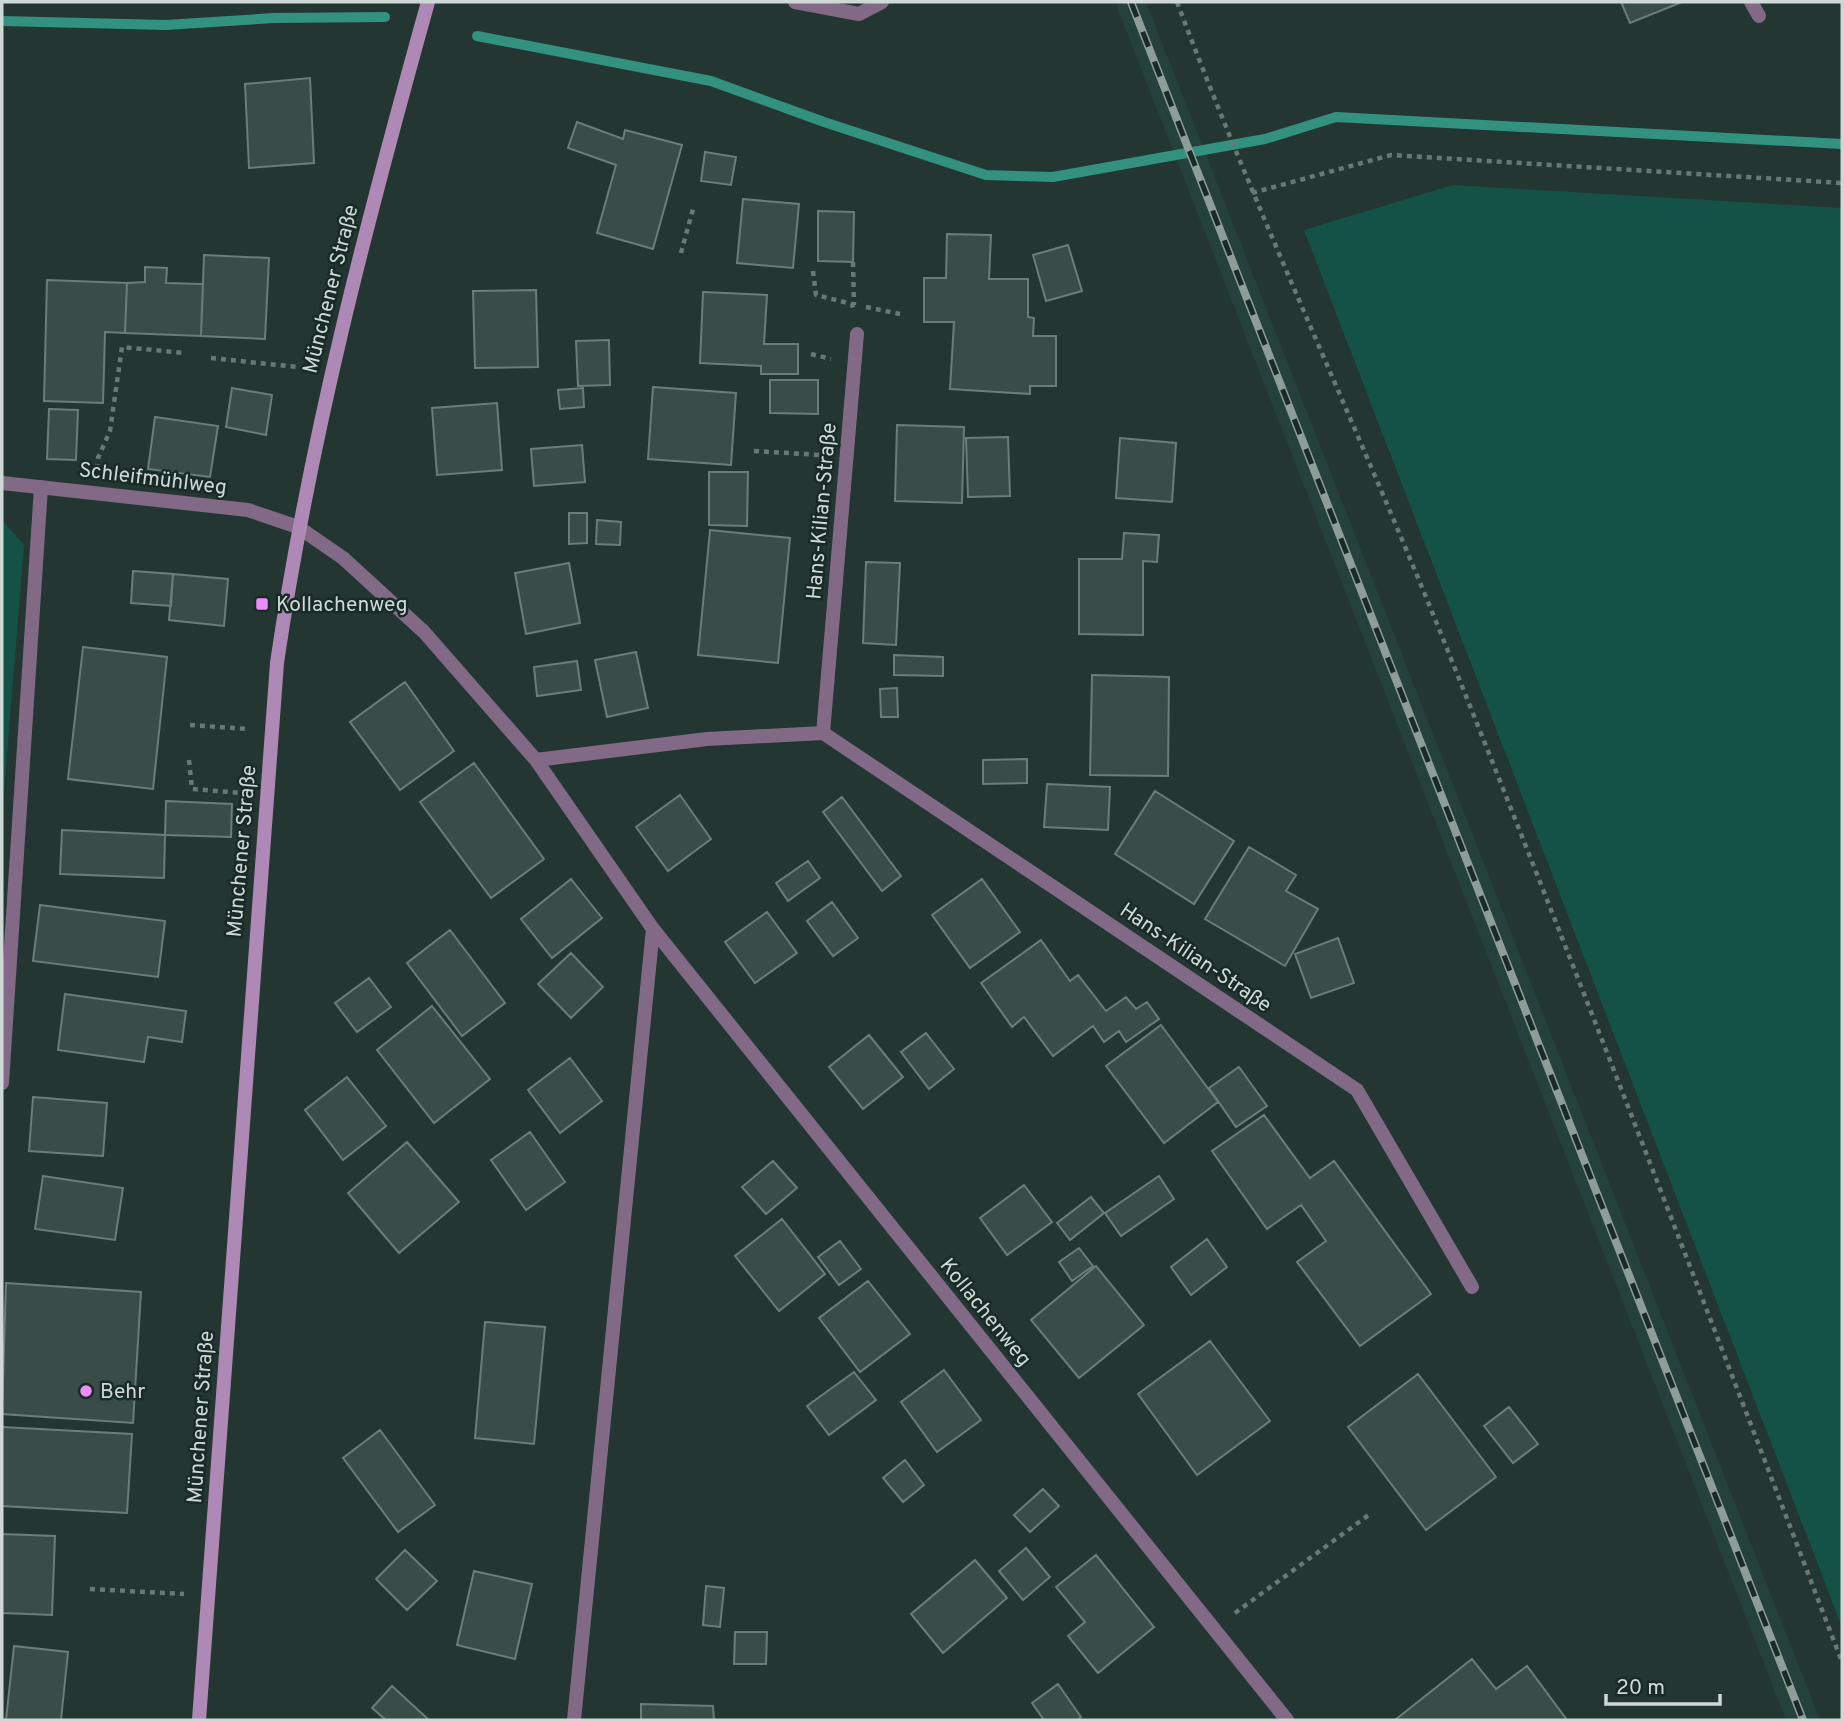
<svg xmlns="http://www.w3.org/2000/svg" width="1844" height="1722" viewBox="0 0 1844 1722" font-family="Overpass,sans-serif">
<style>
.built{fill:#25413b}
.green{fill:#145247}
.lines{fill:none;stroke-linecap:round;stroke-linejoin:round}
.stream{stroke:#339180;stroke-width:10}
.building{fill:#394c48;stroke:#697e79;stroke-width:2}
.path{stroke:#687873;stroke-width:4.5;stroke-dasharray:5 5;stroke-linecap:butt}
.service{stroke:#826a86;stroke-width:14}
.minor{stroke:#826a86;stroke-width:14}
.secondary{stroke:#af89b6;stroke-width:14}
.rail-casing{stroke:#8f9d99;stroke-width:8}
.rail{stroke:#192b27;stroke-width:5;stroke-dasharray:16;stroke-linecap:butt}
.poi-dot{fill:#eb8dfb;stroke:#192b27;stroke-width:2.5}
.labels{text-anchor:middle;stroke-width:5;stroke-linejoin:round;paint-order:stroke}
.street-label{font-size:21px;fill:#ced9d6;stroke:#192b27}
.poi-label{font-size:21px;fill:#ced9d6;stroke:#192b27;text-anchor:start}
</style>
<rect width="100%" height="100%" fill="#233631"/>
<path class="built" d="M1115,2H1146L1820,1720H1786Z"/>
<path class="green" d="M1453,185L1842,208V1627L1304,230Z
M2,520L24,545L2,816Z"/>
<g class="lines">
<path class="stream" d="M2,21L166,25L274,18L385,17
M477,36L711,81L824,122L986,175L1053,177L1265,139L1336,117L1842,144"/>
</g>
<path class="building" d="M1621,2H1682L1630,23Z
M310,78L314,163L249,168L245,84Z
M577,122L623,139L625,130L682,145L653,249L597,233L616,165L568,148Z
M705,152L736,157L731,185L701,181Z
M743,199L799,204L793,268L737,263Z
M818,211L854,212L853,262L818,261Z
M947,234L991,235L989,279H1028V317L1034,318L1033,336H1056V386H1030V394L950,389L954,322H924V278H946Z
M1068,245L1082,291L1046,301L1033,255Z
M204,255L269,258L265,339L201,336Z
M145,267L167,268L166,283L203,284L201,336L125,333L127,283L145,282Z
M47,280L127,283L125,333L105,332L103,403L44,401Z
M536,290L538,367L475,368L473,291Z
M703,292L767,295L764,344H798V374H761V366L700,363Z
M609,340L610,385L578,386L576,341Z
M770,380H818V414L770,413Z
M653,387L736,393L731,465L648,459Z
M232,388L272,395L266,435L226,427Z
M583,388L584,407L560,409L558,390Z
M497,403L502,470L437,475L432,408Z
M49,409L78,410L76,460L47,459Z
M155,417L218,426L210,477L148,469Z
M897,425L964,427L962,503L895,501Z
M1008,437L1010,496L968,497L966,438Z
M1120,438L1176,443L1172,502L1116,498Z
M582,445L585,482L534,486L531,449Z
M709,472H748L747,526L709,525Z
M569,513H587V543L569,544Z
M597,520L621,522L620,545L596,544Z
M710,530L790,538L778,663L698,655Z
M1124,533L1159,535L1157,562L1143,561V635L1079,634V559H1122Z
M866,562L900,563L896,645L863,643Z
M569,563L580,623L526,634L515,573Z
M133,571L173,574L171,606L131,603Z
M173,574L228,579L224,626L169,620Z
M83,647L167,657L153,789L68,779Z
M636,652L648,708L607,717L595,660Z
M894,655L943,657V676L894,675Z
M577,661L581,690L537,696L534,667Z
M1092,675L1169,677L1168,776L1090,775Z
M405,682L454,751L400,790L350,722Z
M897,688L898,717H881L880,689Z
M1027,759V783L983,784V760Z
M474,763L544,859L491,898L420,802Z
M1047,784L1110,787L1108,830L1044,827Z
M1155,791L1234,841L1194,904L1115,854Z
M680,795L711,839L668,871L636,827Z
M842,797L901,876L882,891L823,812Z
M166,801L232,804L231,837L165,835Z
M62,830L165,835L164,878L60,874Z
M1249,847L1296,875L1286,891L1318,909L1285,966L1205,919Z
M808,861L820,878L788,901L776,883Z
M571,879L602,918L552,958L521,919Z
M982,879L1020,932L970,968L932,915Z
M832,902L858,938L833,956L807,921Z
M40,905L165,921L158,977L33,961Z
M767,912L797,953L755,983L725,942Z
M450,930L505,1003L462,1036L407,963Z
M1338,938L1354,983L1311,998L1295,954Z
M1041,940L1070,981L1078,975L1106,1011L1126,997L1136,1009L1147,1002L1159,1019L1126,1042L1119,1031L1104,1042L1093,1026L1053,1056L1024,1017L1012,1027L981,983Z
M571,953L603,987L571,1018L538,984Z
M369,978L391,1007L357,1032L335,1003Z
M65,994L186,1011L182,1042L148,1037L144,1062L58,1050Z
M432,1006L490,1079L434,1123L377,1050Z
M1161,1025L1218,1102L1164,1143L1106,1066Z
M926,1033L954,1069L929,1089L901,1052Z
M869,1035L903,1077L863,1109L829,1067Z
M570,1058L602,1101L560,1133L528,1090Z
M1239,1067L1267,1106L1236,1127L1209,1088Z
M347,1077L386,1126L343,1160L305,1110Z
M33,1097L107,1103L103,1156L29,1151Z
M1264,1115L1310,1178L1334,1161L1431,1294L1360,1346L1297,1262L1326,1241L1301,1205L1267,1229L1212,1151Z
M530,1132L565,1182L526,1210L491,1160Z
M407,1142L459,1202L399,1253L348,1193Z
M773,1161L797,1188L766,1214L742,1187Z
M43,1176L123,1188L115,1240L35,1229Z
M1159,1176L1174,1199L1121,1236L1105,1213Z
M1024,1185L1052,1222L1007,1255L980,1218Z
M1091,1197L1104,1213L1070,1240L1057,1223Z
M782,1219L825,1274L779,1311L735,1256Z
M1207,1239L1227,1267L1191,1295L1171,1267Z
M840,1241L861,1269L839,1285L818,1257Z
M1079,1248L1093,1266L1072,1281L1059,1262Z
M1096,1266L1144,1325L1079,1378L1031,1320Z
M868,1281L910,1334L860,1372L819,1318Z
M6,1283L141,1292L133,1423L2,1414Z
M485,1322L545,1327L534,1444L475,1438Z
M1210,1341L1270,1421L1197,1475L1138,1394Z
M944,1370L981,1420L937,1452L901,1402Z
M854,1372L876,1400L829,1435L807,1406Z
M1418,1374L1496,1477L1426,1530L1348,1427Z
M1509,1407L1538,1444L1513,1463L1484,1426Z
M2,1427L132,1434L127,1513L2,1506Z
M380,1430L435,1505L398,1532L343,1458Z
M905,1460L924,1485L903,1502L883,1478Z
M1043,1489L1059,1506L1030,1532L1014,1515Z
M2,1534L55,1536L52,1615L2,1613Z
M1026,1548L1050,1577L1023,1600L999,1571Z
M405,1550L437,1581L407,1610L376,1579Z
M1096,1555L1154,1627L1098,1673L1068,1636L1085,1622L1056,1587Z
M975,1560L1007,1598L943,1653L911,1614Z
M474,1571L532,1584L515,1659L457,1645Z
M706,1586L724,1588L720,1627L703,1625Z
M735,1632H767L766,1664H734Z
M14,1646L68,1652L61,1720H6Z
M1472,1659L1496,1689L1527,1666L1567,1720H1395Z
M1058,1684L1081,1717L1077,1720H1044L1032,1703Z
M392,1686L429,1720H386L372,1708Z
M641,1704L713,1706L714,1720H641Z"/>
<g class="lines">
<path class="path" d="M1177,2C1256,212 1352,415 1437,624C1576,968 1709,1315 1842,1662
M1252,193L1391,155L1842,183
M681,253L693,209
M853,262L854,305
M813,271L816,295L852,304L853,308
M866,307L900,314
M811,354L831,359
M211,358L307,368
M754,451L820,455
M97,469L98,458L110,431L122,347L184,353
M190,725L248,729
M189,760L192,789L242,793
M90,1589L184,1594
M1235,1613L1370,1514"/>
<path class="service" d="M795,2L859,14L882,2
M2,1083L41,487"/>
<path class="minor" d="M1751,2L1759,16
M2,483L248,510L298,527L343,558L424,632L536,760L653,929L1287,1720
M823,733L857,334
M536,760L707,739L823,733L1357,1090L1472,1287
M574,1720L653,929"/>
<path class="secondary" d="M199,1720L277,663C310,437 367,221 428,2"/>
<defs>
<path id="rail" d="M1131,2L1803,1720"/>
</defs>
<use href="#rail" class="rail-casing"/>
<use href="#rail" class="rail"/>
</g>
<g class="poi-dot">
<rect x="255" y="597" width="14" height="14" rx="3.5"/>
<circle cx="86" cy="1391" r="7"/>
</g>
<g class="labels">
<g class="street-label">
<text transform="translate(330 289) rotate(-76)" y="7">Münchener Straße</text>
<text transform="translate(153 478) rotate(7)" y="7">Schleifmühlweg</text>
<text transform="translate(821 511) rotate(-85)" y="7">Hans-Kilian-Straße</text>
<text transform="translate(241 851) rotate(-85)" y="7">Münchener Straße</text>
<text transform="translate(1196 957) rotate(34)" y="7">Hans-Kilian-Straße</text>
<text transform="translate(986 1312) rotate(51)" y="7">Kollachenweg</text>
<text transform="translate(200 1417) rotate(-86)" y="7">Münchener Straße</text>
</g>
<g class="poi-label">
<text x="276" y="611">Kollachenweg</text>
<text x="100" y="1398">Behr</text>
</g>
</g>
<rect width="1844" height="1722" fill="none" stroke="#ced9d6" stroke-width="7"/>
<path d="M1606 1694v10h114v-10" fill="none" stroke="#ced9d6" stroke-width="3.5"/>
<text x="1616" y="1694" font-size="21" fill="#ced9d6" stroke="#192b27" stroke-width="5" paint-order="stroke">20 m</text>
</svg>
